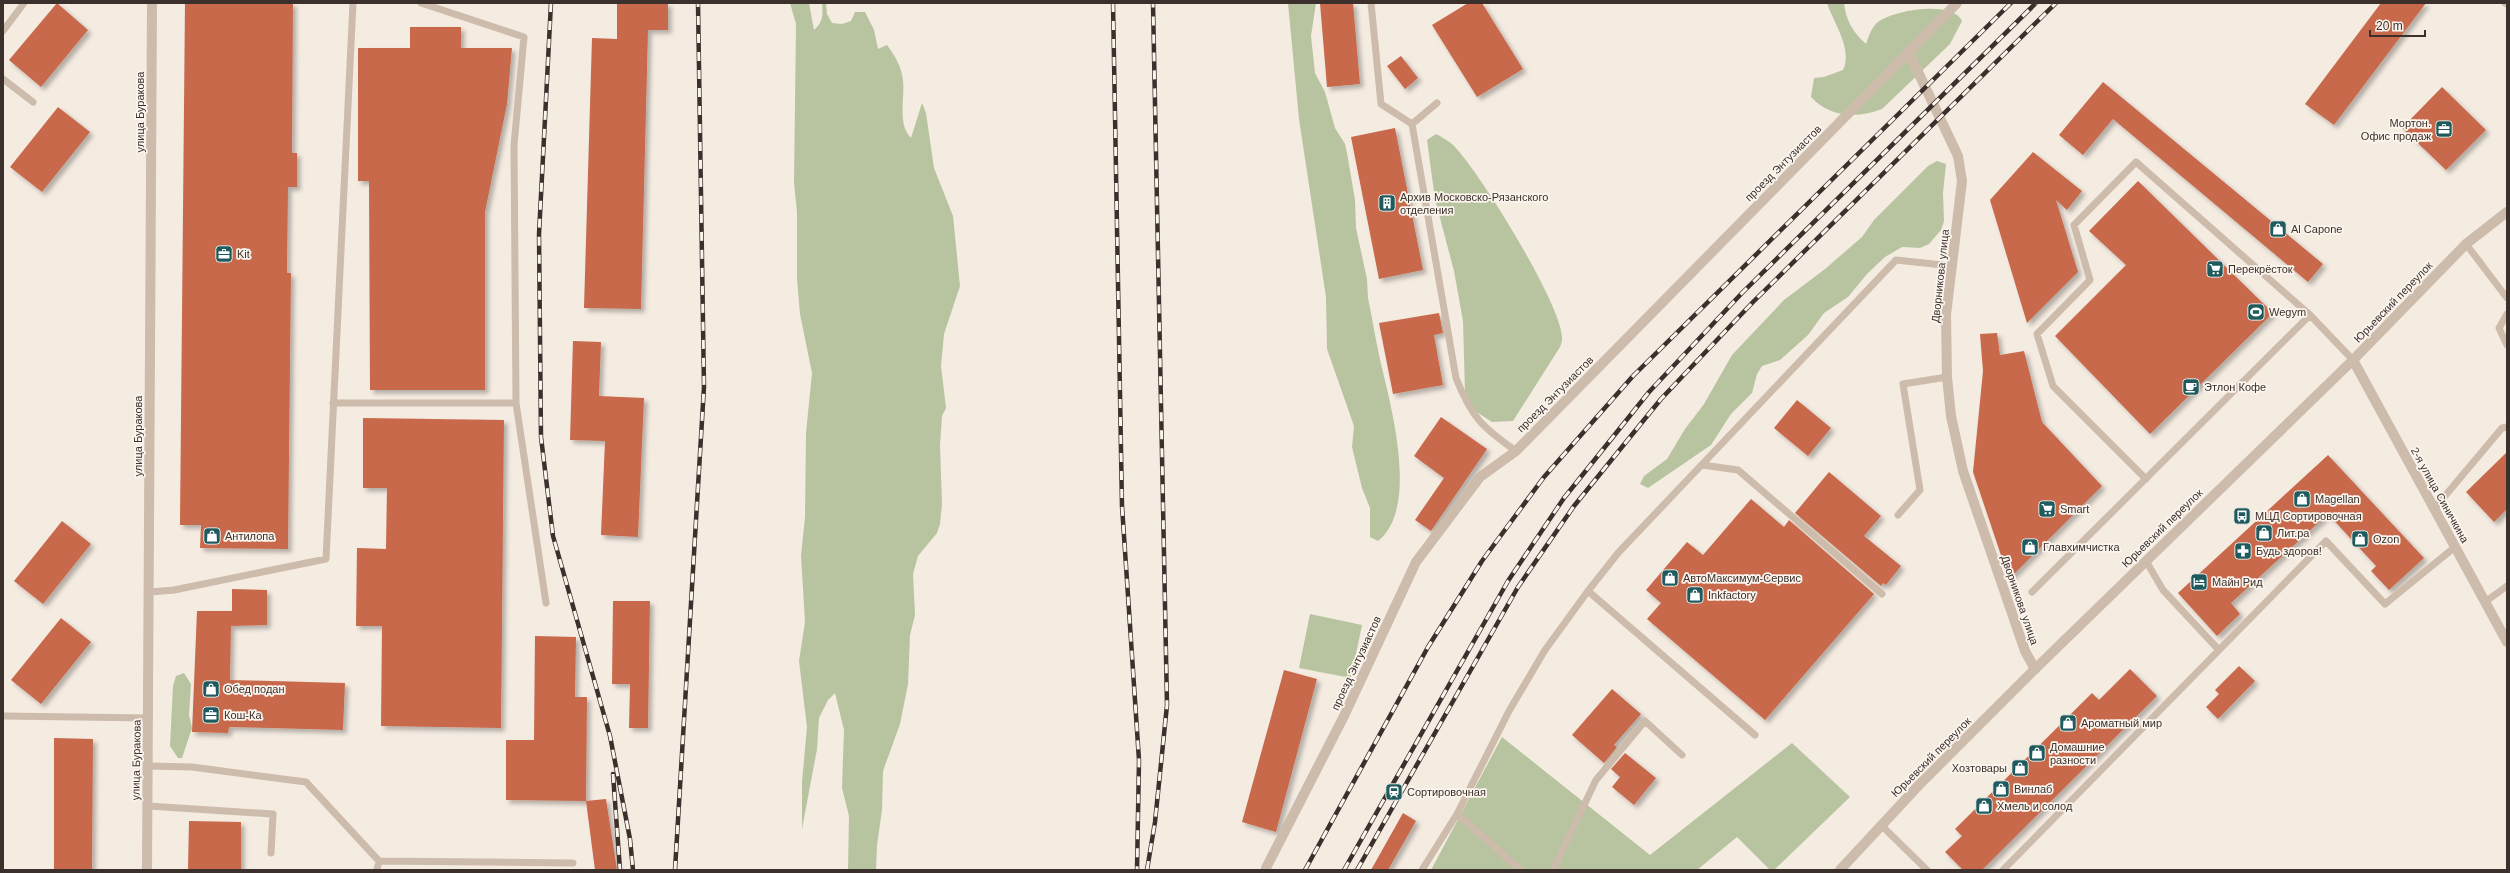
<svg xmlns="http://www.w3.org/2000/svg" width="2510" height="873" viewBox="0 0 2510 873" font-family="Helvetica,sans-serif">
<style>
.green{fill:#b8c4a0}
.building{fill:#c8694b;filter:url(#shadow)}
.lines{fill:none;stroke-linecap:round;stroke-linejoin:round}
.service{stroke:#cdbbac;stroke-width:7}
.minor{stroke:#cdbbac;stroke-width:10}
.tertiary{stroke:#cdbbac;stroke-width:10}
.rail-casing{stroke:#3b302b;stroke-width:4.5}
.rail{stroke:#fbf5ee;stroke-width:3;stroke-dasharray:9;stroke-linecap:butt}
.labels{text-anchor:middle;stroke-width:3.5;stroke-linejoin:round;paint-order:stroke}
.street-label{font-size:11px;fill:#3b302b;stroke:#fbf5ee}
.poi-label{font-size:11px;fill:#3b302b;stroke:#fbf5ee;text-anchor:start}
</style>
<defs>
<filter id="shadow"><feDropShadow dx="3.5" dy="3.5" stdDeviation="2" flood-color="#0004"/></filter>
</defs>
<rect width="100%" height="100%" fill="#f4ebe1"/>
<path class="green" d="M790,3H809L814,30C823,22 823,15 822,3H826L827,14L832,23L842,24L851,21L855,12H865L874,30L878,49L887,45C895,56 902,67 903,81C905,99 897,124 911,138L922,103L926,113L934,168L953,216L960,286L944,334L941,366L946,408L942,416L940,445L942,504L940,524L937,533L918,556L913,574L915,615L910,635L908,684L900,724L883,771L882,810L877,845L876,870H848L849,816L842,788L844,730L835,693L828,700L819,718L817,749L802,829V782L807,727L799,661L805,622L801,556L805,517L806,433L812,373L800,314L797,278V212L794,183L796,24Z
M1288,3H1316L1311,36L1315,73L1325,92L1335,128L1345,144L1347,153L1355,200L1356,228L1367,279L1368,298C1372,317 1375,336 1379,355C1389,400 1421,507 1378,541L1370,537V508L1362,488L1352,447L1354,426L1327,349L1326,297L1299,119Z
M1827,3H1844C1846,21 1853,32 1866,44C1869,36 1871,28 1878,22C1894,10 1953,0 1962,21L1950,44L1882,109C1857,119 1829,117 1811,97L1814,78L1824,77L1843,70C1853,49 1834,24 1827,3Z
M1436,134C1442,137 1447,140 1452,144C1477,167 1564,308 1562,339C1562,341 1561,345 1560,347L1513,421L1492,422L1475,411L1465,392L1463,321L1454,271L1435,199L1427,140Z
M1937,161L1946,164L1943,193L1944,221L1941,230L1929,244L1920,248L1902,247L1885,257L1867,274L1848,297L1824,313L1808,335L1780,360L1762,366L1757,374L1752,393L1731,414L1711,445L1648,488L1640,484L1644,476L1667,459L1685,429L1704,404L1732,355L1784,300L1825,269L1862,237L1874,220L1928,166Z
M1310,614L1362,625L1351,678L1299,668Z
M184,673L191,684L189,715L192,728L182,758H178L170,746L173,686L176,676Z
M1502,737L1650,855L1792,743L1850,797L1774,870H1770L1737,837L1697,870H1431Z"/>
<path class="building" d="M57,3L88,30L41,87L9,60Z
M185,3H293L292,153H297V187H288L287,273H291L288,549L200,548L201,525H180Z
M617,3H668V30H648L641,309L584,308L592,38L617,39Z
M1320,3H1353L1360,84L1327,87Z
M1468,3H1482L1523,69L1477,97L1432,25Z
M2381,3H2426L2334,125L2305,104Z
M410,27H461V48H512L507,104L485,212V390H370L369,181H358V48H410Z
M1401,56L1418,78L1405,89L1387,66Z
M2103,82L2323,264L2308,282L2113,119L2083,155L2059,135Z
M2442,87L2486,130L2446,170L2402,128Z
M58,107L90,132L42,192L10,167Z
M1395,128L1423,270L1379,279L1351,137Z
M2033,152L2082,191L2067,210L2056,200L2078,272L2027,323L1990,200Z
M2138,181L2273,313L2150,434L2055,336L2126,265L2089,231Z
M1439,313L1443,333L1434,335L1443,385L1393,394L1379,323Z
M1997,333L2000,355L2024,351L2042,422L2102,486L2009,579L1973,472L1983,371L1980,334Z
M573,341L601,342L599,396L644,398L638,537L601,535L605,441L570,440Z
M1797,400L1831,428L1808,456L1774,428Z
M1441,417L1487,449L1431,531L1415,520L1444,478L1414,456Z
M363,418L504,420L501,728L381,726L382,626H356L357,548L386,549L387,488H363Z
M2507,452V509L2494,522L2466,492Z
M2328,455L2424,558L2389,590L2371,571L2376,566L2328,514L2231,603L2240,614L2217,636L2178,593Z
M1829,472L1881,516L1864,536L1901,566L1886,585L1883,583L1881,586L1795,513Z
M1751,499L1784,527L1789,520L1874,594L1765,720L1647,619L1661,603L1646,590L1687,542L1703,555Z
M62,521L91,544L43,604L14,581Z
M232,589L267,590V625L231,626L230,680L345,683L343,730L229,727L228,733L192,732L197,611H232Z
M613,601H650L648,728H629L630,684H612Z
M61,618L91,642L41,704L11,680Z
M535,636L576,637L575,697H587L586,801L506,800V740H534Z
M2239,666L2255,681L2218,719L2206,707L2219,694L2215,690Z
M2130,669L2157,696L1982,870H1963L1945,852L1962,836L1955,829L2092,693L2099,700Z
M1284,670L1317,679L1276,832L1242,822Z
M1612,689L1641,714L1614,745L1617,747L1604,763L1572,735Z
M54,738L93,739L92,870H54Z
M1625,753L1656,778L1634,805L1612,787L1620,777L1611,769Z
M606,799L617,870H595L586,801Z
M1403,813L1416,821L1388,870H1371Z
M189,821L241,822V870H188Z"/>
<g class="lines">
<path class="service" d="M421,3L524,37L514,145L516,403L546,603
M1371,3L1381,104L1412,124L1456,378C1472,418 1482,427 1516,451
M2505,3L2507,4
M3,31L24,3
M3,79L33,102
M1412,124L1437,103
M2466,244L2507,298
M2507,314L2499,328L2507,345
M333,403H516
M1702,465L1738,470L1882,594
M2146,479L2053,386L2037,334L2090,280L2074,225L2136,162L2310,315L2353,360
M2434,509L2502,428L2507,427
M1898,515L1920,490L1903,384L1947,377
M2146,561L2163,590L2218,649
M1588,591L1755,735
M150,592L174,590L326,559L353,3
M2032,592L2310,315
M2485,602L2507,586
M3,716L149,718
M148,766L192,767L306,782L379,861L573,863
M148,806L273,814L271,853
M1881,825L1927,870
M377,870L379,861
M1422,870L1457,814
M1521,870L1457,814L1509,711L1545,650L1588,591L1618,553L1896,260L1952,266
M1553,870L1596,780L1645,721L1682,755
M2003,870L2326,541L2385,604L2455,547"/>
<path class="minor" d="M1908,51L1958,156L1962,181L1946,315L1947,377L1951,416L1963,471L2025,651L2035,669
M2353,360L2507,642
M1266,868L1344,716L1416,562L1480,477L1516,451L1957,3"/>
<path class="tertiary" d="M147,870L152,3
M1840,870L1919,785L2035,669L2353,360L2466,244L2507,212"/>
<defs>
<path id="rail" d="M551,3L539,234L541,437L553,536L610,736L630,839L633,870
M1113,3L1122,506L1139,760L1137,870
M613,774L620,870
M675,870L704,387L698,3
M1147,870L1155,822L1167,705L1153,3
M1305,870L1428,647L1482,561L1544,477L1633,376L2011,3
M1344,870L1508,581L1564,498L1649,392L1742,293L2036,3
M1357,870L1518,587L1574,506L1661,399L1753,302L2056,3"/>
</defs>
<use href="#rail" class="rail-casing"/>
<use href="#rail" class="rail"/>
</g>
<defs>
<symbol id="office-square" viewBox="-11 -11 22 22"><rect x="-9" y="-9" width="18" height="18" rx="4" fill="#1f5a5e" stroke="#fbf5ee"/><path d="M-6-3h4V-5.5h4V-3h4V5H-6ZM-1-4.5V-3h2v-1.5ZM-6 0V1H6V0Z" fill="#fff"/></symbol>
<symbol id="building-square" viewBox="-11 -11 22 22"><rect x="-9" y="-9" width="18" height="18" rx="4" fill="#1f5a5e" stroke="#fbf5ee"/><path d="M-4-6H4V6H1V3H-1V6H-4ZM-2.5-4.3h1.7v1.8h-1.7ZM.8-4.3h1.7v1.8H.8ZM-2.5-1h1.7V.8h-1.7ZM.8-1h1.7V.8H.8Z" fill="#fff"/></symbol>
<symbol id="shop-square" viewBox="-11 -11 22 22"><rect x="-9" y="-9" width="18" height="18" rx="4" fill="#1f5a5e" stroke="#fbf5ee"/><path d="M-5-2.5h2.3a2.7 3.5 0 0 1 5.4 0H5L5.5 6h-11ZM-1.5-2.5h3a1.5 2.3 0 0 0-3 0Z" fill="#fff"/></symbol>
<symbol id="supermarket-square" viewBox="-11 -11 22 22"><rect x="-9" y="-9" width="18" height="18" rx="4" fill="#1f5a5e" stroke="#fbf5ee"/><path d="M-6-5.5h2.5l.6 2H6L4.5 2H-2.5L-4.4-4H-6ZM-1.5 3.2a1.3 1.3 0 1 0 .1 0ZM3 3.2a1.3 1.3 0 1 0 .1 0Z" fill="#fff"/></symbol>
<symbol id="stadium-square" viewBox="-11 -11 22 22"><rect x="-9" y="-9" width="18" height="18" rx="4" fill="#1f5a5e" stroke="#fbf5ee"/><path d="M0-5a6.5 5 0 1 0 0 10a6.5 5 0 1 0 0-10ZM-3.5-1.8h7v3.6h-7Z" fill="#fff"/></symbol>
<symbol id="cafe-square" viewBox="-11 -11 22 22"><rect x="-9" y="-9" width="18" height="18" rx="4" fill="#1f5a5e" stroke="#fbf5ee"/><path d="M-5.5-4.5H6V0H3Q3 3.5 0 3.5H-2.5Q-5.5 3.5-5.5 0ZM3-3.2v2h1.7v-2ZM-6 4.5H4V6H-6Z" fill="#fff"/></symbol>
<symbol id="bus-square" viewBox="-11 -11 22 22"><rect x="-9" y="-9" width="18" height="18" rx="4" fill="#1f5a5e" stroke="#fbf5ee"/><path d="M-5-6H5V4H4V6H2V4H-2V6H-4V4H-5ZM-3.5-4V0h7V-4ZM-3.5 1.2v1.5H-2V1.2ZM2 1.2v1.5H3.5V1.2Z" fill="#fff"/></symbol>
<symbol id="pharmacy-square" viewBox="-11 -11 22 22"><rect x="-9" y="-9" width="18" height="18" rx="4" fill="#1f5a5e" stroke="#fbf5ee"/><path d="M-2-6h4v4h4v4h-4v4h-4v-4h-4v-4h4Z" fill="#fff"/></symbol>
<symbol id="hotel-square" viewBox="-11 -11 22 22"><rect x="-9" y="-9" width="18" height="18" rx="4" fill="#1f5a5e" stroke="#fbf5ee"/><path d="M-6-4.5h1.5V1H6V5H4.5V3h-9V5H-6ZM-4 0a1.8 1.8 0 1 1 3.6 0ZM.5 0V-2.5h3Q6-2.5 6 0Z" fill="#fff"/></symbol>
<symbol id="station-square" viewBox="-11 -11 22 22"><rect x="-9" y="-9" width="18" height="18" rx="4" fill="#1f5a5e" stroke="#fbf5ee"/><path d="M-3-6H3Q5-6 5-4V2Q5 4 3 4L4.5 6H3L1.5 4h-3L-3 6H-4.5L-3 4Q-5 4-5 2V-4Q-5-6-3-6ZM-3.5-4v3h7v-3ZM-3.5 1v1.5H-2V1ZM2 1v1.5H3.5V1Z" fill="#fff"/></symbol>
</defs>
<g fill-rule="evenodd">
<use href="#office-square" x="2434" y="119" width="20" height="20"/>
<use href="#building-square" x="1377" y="193" width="20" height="20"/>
<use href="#shop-square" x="2268" y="219" width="20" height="20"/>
<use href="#office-square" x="214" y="244" width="20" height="20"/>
<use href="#supermarket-square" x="2205" y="259" width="20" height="20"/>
<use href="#stadium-square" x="2246" y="302" width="20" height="20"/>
<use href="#cafe-square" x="2181" y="377" width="20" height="20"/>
<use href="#shop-square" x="2292" y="489" width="20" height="20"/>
<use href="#supermarket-square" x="2037" y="499" width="20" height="20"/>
<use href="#bus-square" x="2232" y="506" width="20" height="20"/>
<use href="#shop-square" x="2254" y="523" width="20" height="20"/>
<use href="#shop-square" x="202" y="526" width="20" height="20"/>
<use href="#shop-square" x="2350" y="529" width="20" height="20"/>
<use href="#shop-square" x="2020" y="537" width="20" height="20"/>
<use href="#pharmacy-square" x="2233" y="541" width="20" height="20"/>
<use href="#shop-square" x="1660" y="568" width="20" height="20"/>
<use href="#hotel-square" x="2189" y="572" width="20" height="20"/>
<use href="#shop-square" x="1685" y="585" width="20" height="20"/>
<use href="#shop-square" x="201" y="679" width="20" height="20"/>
<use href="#office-square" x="201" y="705" width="20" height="20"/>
<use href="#shop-square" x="2058" y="713" width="20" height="20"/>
<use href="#shop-square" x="2027" y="743" width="20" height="20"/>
<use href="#shop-square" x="2010" y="758" width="20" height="20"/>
<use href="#shop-square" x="1991" y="779" width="20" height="20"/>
<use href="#station-square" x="1384" y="782" width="20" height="20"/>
<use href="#shop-square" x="1974" y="796" width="20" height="20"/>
</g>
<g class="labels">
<g class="street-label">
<text transform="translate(140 112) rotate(-90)" y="4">улица Буракова</text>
<text transform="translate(1783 163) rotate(-45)" y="4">проезд Энтузиастов</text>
<text transform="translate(1940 276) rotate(-84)" y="4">Дворникова улица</text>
<text transform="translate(2393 302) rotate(-46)" y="4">Юрьевский переулок</text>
<text transform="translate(1555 394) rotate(-45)" y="4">проезд Энтузиастов</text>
<text transform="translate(138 436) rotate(-90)" y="4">улица Буракова</text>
<text transform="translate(2440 495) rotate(61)" y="4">2-я улица Синичкина</text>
<text transform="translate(2162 528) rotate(-44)" y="4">Юрьевский переулок</text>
<text transform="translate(2020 600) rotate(71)" y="4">Дворникова улица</text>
<text transform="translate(1356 663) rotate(-65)" y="4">проезд Энтузиастов</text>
<text transform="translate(1931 757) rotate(-45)" y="4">Юрьевский переулок</text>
<text transform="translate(136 760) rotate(-89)" y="4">улица Буракова</text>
</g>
<g class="poi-label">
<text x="2431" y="127" text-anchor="end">Мортон.<tspan x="2431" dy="13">Офис продаж</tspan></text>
<text x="1400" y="201">Архив Московско-Рязанского<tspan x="1400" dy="13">отделения</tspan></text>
<text x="2291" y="233">Al Capone</text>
<text x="237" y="258">Kit</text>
<text x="2228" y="273">Перекрёсток</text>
<text x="2269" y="316">Wegym</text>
<text x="2204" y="391">Этлон Кофе</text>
<text x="2315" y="503">Magellan</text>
<text x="2060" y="513">Smart</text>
<text x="2255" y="520">МЦД Сортировочная</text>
<text x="2277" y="537">Лит.ра</text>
<text x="225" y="540">Антилопа</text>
<text x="2373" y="543">Ozon</text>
<text x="2043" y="551">Главхимчистка</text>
<text x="2256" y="555">Будь здоров!</text>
<text x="1683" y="582">АвтоМаксимум-Сервиc</text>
<text x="2212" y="586">Майн Рид</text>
<text x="1708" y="599">Inkfactory</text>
<text x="224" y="693">Обед подан</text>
<text x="224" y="719">Кош-Ка</text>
<text x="2081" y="727">Ароматный мир</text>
<text x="2050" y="751">Домашние<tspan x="2050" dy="13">разности</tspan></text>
<text x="2007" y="772" text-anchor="end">Хозтовары</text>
<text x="2014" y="793">Винлаб</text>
<text x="1407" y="796">Сортировочная</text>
<text x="1997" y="810">Хмель и солод</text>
</g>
</g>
<rect width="2510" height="873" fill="none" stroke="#3b302b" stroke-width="8"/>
<path d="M2370 30v6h55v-6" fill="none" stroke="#3b302b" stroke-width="2"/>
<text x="2376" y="30" font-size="12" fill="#3b302b" stroke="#fbf5ee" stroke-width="3" paint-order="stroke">20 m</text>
</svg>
